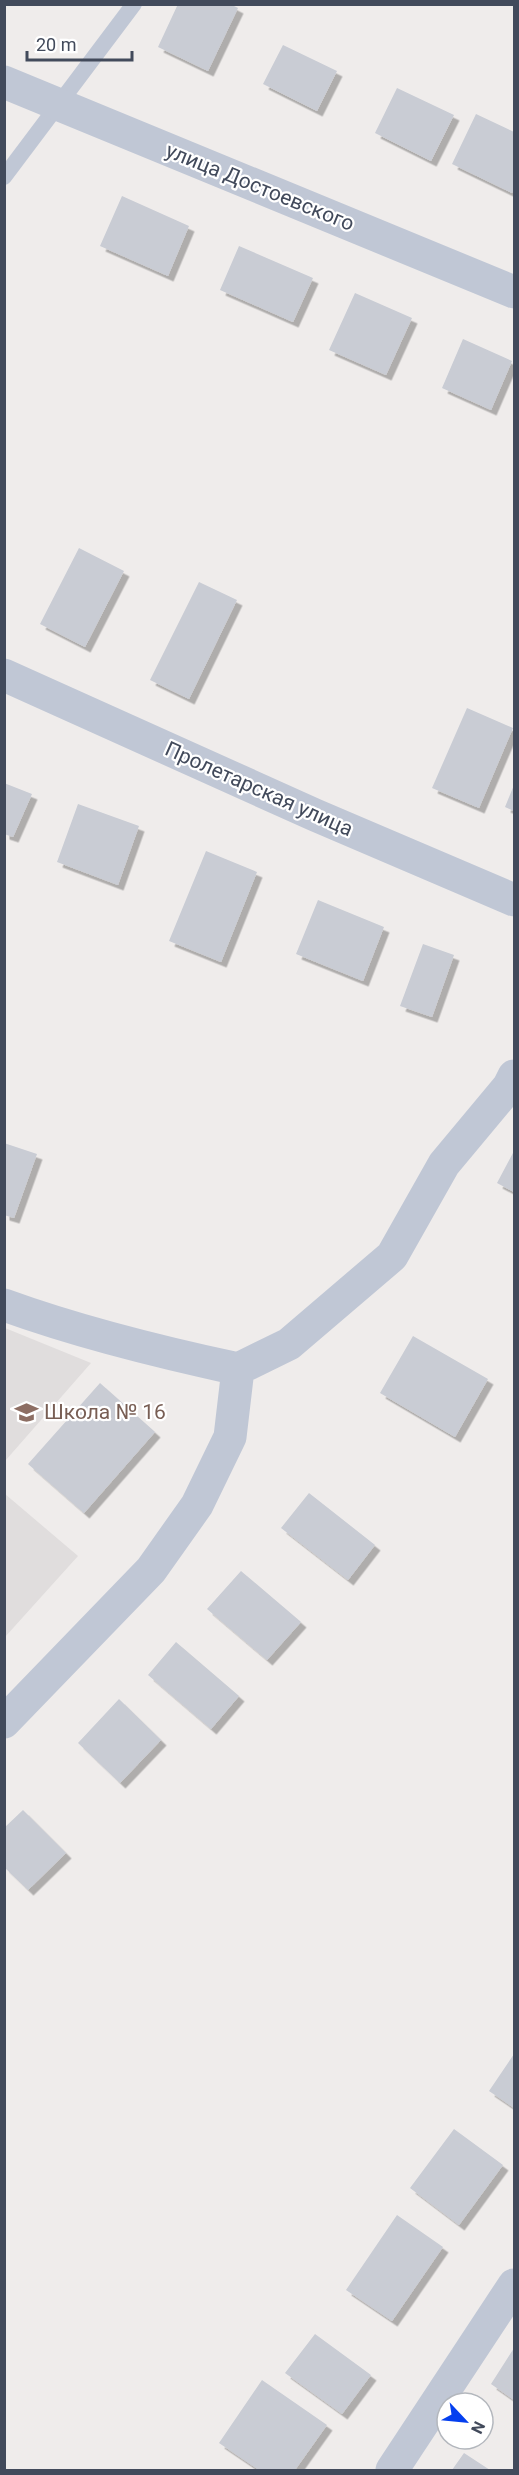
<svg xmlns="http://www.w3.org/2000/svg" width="519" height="2475" viewBox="0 0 519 2475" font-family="Roboto,sans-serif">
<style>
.education{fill:#e0dddd}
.building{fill:#c9ccd4;filter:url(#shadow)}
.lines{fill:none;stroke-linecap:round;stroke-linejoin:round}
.service{stroke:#c0c7d5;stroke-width:16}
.minor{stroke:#c0c7d5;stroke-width:33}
.labels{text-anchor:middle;stroke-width:4.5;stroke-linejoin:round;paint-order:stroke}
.street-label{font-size:21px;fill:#424a5b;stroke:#fff}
.education-label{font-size:21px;fill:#785e54;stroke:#fff;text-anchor:start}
</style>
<defs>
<filter id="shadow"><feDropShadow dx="5.5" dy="5.5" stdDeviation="0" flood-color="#0004"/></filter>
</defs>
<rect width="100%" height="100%" fill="#efeceb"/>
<path class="education" d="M5,1328L91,1363L5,1461Z
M5,1494L78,1556L5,1637Z"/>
<path class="building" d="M178,4H230L238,8L208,71L158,47Z
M283,45L337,71L317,111L263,84Z
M397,88L454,115L431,161L375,133Z
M476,114L514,132V188L512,193L452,164Z
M122,196L189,226L168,276L100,246Z
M239,246L313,278L293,322L220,290Z
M355,293L412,318L386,375L329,350Z
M463,339L512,361L491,410L442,388Z
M79,548L124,571L85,647L40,624Z
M199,582L237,600L189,699L150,680Z
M467,708L513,728L479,808L432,788Z
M4,783L32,794L13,837L4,834Z
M514,785V811L505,807Z
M78,804L139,826L118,885L57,862Z
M206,851L257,872L221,962L169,941Z
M318,900L384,927L363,981L296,954Z
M423,944L454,955L432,1017L400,1006Z
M4,1143L37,1154L14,1218L4,1215Z
M514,1151V1192L497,1183Z
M413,1336L488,1379L455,1437L380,1393Z
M100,1383L155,1432L84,1513L28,1464Z
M309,1493L375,1545L348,1580L281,1528Z
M241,1571L301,1622L267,1660L207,1609Z
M176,1642L239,1696L211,1729L148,1675Z
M119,1699L161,1740L120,1783L78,1743Z
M23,1810L66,1853L28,1890L4,1867V1828Z
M514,2054V2108L489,2091Z
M454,2129L503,2165L459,2225L410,2188Z
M397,2215L443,2247L392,2321L346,2290Z
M315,2334L371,2375L342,2414L285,2373Z
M514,2348V2400L491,2384Z
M262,2380L327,2425L295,2470H259L219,2443Z
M464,2453L490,2470H452Z"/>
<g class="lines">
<path class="service" d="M4,177L134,4"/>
<path class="minor" d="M4,82L514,292
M4,675L315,815L514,900
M4,1305C81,1333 159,1352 238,1369
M4,1722L151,1570L197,1505L230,1437L238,1369L289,1344L392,1256L444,1164L509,1086L514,1076
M392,2470L514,2285"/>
</g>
<defs>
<symbol id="school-bare" viewBox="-9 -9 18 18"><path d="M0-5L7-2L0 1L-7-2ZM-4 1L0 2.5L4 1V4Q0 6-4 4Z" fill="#8d6e63" stroke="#fff" stroke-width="2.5" paint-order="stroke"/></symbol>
</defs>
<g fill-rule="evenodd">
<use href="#school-bare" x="10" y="1396" width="33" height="33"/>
</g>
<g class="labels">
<g class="street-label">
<text transform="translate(260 187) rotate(22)" y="7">улица Достоевского</text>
<text transform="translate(259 789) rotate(24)" y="7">Пролетарская улица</text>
</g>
<g class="education-label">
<text x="44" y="1419">Школа № 16</text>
</g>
</g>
<rect width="519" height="2475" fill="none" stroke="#424a5b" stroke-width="12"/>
<g transform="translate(465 2421) rotate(116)"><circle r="28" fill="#ffffff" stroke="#b3b7bd" stroke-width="1.5"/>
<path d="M0-4.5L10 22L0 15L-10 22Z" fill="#043fef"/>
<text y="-9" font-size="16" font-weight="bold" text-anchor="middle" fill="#424a5b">N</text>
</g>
<path d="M27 51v9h105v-9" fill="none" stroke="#424a5b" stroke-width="3"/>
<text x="36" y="51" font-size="18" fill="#424a5b" stroke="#ffffff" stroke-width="4.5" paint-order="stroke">20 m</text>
</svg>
